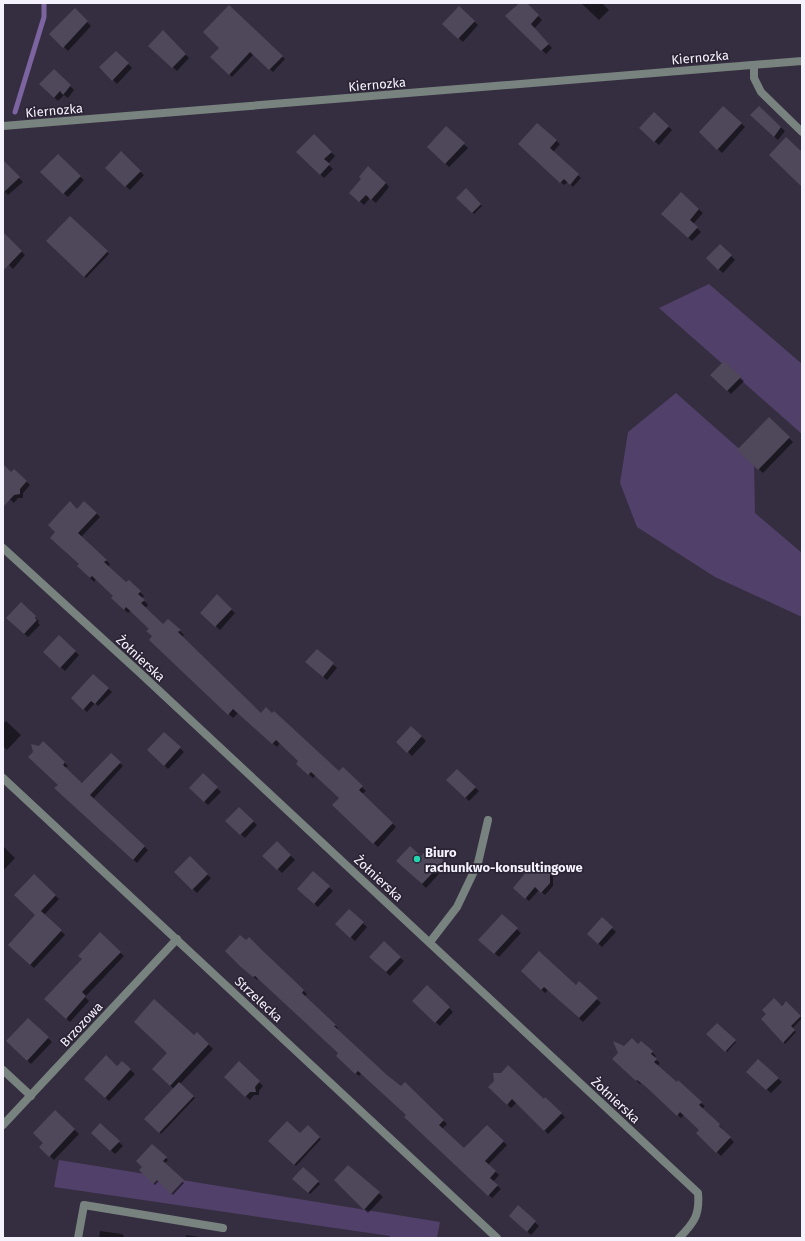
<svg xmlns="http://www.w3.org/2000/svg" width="805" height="1241" viewBox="0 0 805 1241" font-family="'Fira Sans',sans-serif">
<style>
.green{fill:#514069}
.shadow{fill:#0007}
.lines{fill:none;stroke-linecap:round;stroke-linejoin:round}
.stream{stroke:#7c64a1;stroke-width:5}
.building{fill:#4f485b}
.lane{stroke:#78837f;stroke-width:8}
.street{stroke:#78837f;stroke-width:8}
.poi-dot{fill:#23d5af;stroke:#2b2435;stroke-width:1.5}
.labels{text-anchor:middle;stroke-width:3.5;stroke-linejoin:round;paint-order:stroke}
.street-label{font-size:13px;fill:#f5f1fd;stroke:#2b2435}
.poi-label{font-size:13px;font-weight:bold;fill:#f5f1fd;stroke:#2b2435;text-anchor:start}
</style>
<rect width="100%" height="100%" fill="#352e40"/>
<path class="green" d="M709,284L802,364V434L659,308Z
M676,393L754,462L755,513L802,553V617L715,577L637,527L620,483L628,432Z
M59,1160L440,1222L437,1238H390V1236L54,1187Z"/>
<path class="shadow" d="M518,3H525L542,20L534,29L552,48L546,54L507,16Z
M581,3H602L609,10L599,20Z
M229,6L285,59L273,72L254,54L232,77L212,57L221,48Z
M459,7L478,25L463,42L447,28Z
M75,10L91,26L68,51L51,34Z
M163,32L189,58L177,71L153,50Z
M116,52L132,68L117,84L100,67Z
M54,70L74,90L68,98L64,95L58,101L44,88Z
M723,107L745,127L722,153L700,132Z
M759,107L785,131L778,140L755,119Z
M654,113L672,130L659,145L640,128Z
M537,124L560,144L553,152L581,178L573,187L568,182L564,185L519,144Z
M446,128L468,148L449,167L429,147Z
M314,135L335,156L328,164L333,169L324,178L298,152Z
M121,153L144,175L130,190L106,168Z
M58,155L84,180L68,197L41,172Z
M6,165L23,182L8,195L3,190V168Z
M362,179L386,183L389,187L376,203L370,198L364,205L351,193Z
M466,190L482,206L474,214L458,198Z
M681,194L703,213L693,224L701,232L692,241L666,218Z
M70,217L109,254L86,278L48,241Z
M3,233L25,255L13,269L3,259Z
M720,245L735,260L723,273L707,258Z
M724,362L744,381L731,394L712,375Z
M769,419L793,442L763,473L738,450Z
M3,466L11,473L14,470L30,485L23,493V498H18L14,503L3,493Z
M85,502L100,517L81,537L110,564L108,567L126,584L129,581L144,596L142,598L148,605L145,608L163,626L168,620L184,635L182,637L261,714L339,773L343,769L366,791L362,794L396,827L378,847L334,805L340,798L316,775L313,778L298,764L300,761L280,743L277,747L238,713L233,718L150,639L153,636L150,629L131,610L128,613L112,598L115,596L96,579L94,582L78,566L80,564L52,538Z
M217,596L235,613L220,630L205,616Z
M21,603L39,621L38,623L40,625L28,637L8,618Z
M59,636L79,655L65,671L44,652Z
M317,650L337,668L327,680L311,666Z
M93,675L112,692L98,706L95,703L87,712L72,698Z
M6,721L21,735L7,750L3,746V724Z
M412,727L426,741L412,756L398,742Z
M164,733L184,752L168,769L149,750Z
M44,743L68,766L65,768L83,784L111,755L123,766L93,799L148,850L137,863L56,788L59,785L34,752Z
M457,771L479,791L469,801L447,780Z
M203,774L221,792L208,805L190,788Z
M239,808L257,825L245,838L227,821Z
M277,842L295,860L282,873L264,856Z
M3,846L15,858L3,871Z
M430,849L447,865L426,888L398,861L421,858Z
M190,858L211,878L197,893L176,872Z
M549,866L553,869V886L545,895L539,890L529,901L514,888L542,867Z
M313,873L333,891L318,907L298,889Z
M34,876L59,899L44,915L65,935L34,968L9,945L36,915Z
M349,910L367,927L355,941L337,924Z
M502,915L521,933L499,957L480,940Z
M602,919L616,932L602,947L588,934Z
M100,933L124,956L85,997L89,1001L70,1022L46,999L83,959Z
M246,942L261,949L307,994L304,997L338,1028L337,1030L386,1074L443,1120L447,1124L442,1129L464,1150L487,1126L507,1145L488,1165L499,1175L493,1182L501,1189L492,1198L408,1120L407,1115L362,1073L359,1076L337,1056L340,1054L258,978L257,980L246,970Z
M384,943L404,961L390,976L371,957Z
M522,971L576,986L579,983L601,1003L583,1022L548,990L545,993Z
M427,986L453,1012L440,1026L413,1001Z
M786,1002L802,1018L792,1029L796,1032L785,1044L762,1019Z
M28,1019L52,1042L31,1064L7,1041Z
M717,1024L736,1042L727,1052L708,1034Z
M197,1033L213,1049L180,1084L195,1098L161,1134L145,1119L174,1089L153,1069Z
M641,1042L656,1056L654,1058L660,1063L657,1066L701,1103L705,1106L702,1109L723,1129L722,1130L734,1142L721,1156L697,1133L700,1130L684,1115L681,1118L650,1090L642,1083L640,1084L617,1063L625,1047L638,1045Z
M758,1060L782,1082L771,1093L751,1076Z
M122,1062L135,1074L109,1101L86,1079L117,1067Z
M239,1062L263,1086L259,1091V1095H254L250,1100L225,1077Z
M489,1087L544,1100L545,1099L565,1117L548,1134L517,1102L511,1108Z
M55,1111L79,1134L54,1160L41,1147L45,1143Z
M100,1124L123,1146L115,1154L92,1133Z
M308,1127L321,1139L296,1166L269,1141L300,1135Z
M152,1145L168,1160L164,1164L184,1183L173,1195L159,1181L155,1185L140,1170L144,1167Z
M349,1166L383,1197L368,1213L335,1180Z
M303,1168L320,1184L310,1194L293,1179Z
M518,1207L539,1226L531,1235L511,1216Z
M100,1231L122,1234L125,1238H99Z
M186,1235L208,1238H186Z"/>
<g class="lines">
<path class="stream" d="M15,112L44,17V3"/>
</g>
<path class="building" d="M519,3H527L539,15L531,24L549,44L541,51L505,16Z
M229,5L283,56L269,70L250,52L229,75L210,57L219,48L203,32Z
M459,6L475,21L458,39L442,24Z
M75,8L88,21L63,48L49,34Z
M163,30L186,54L172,68L148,46Z
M116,51L129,63L112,81L99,67Z
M54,69L71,85L63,95L60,91L54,98L39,84Z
M723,106L742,123L717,150L699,132Z
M759,106L781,127L774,137L750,115Z
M654,112L669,126L654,142L639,128Z
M537,123L557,140L550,148L579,174L570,185L564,179L560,183L518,144Z
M446,126L465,143L445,164L427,147Z
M314,134L332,152L324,159L330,164L320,175L296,152Z
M786,137L802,152V187L769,155Z
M121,151L141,171L125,187L105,168Z
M58,154L81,176L63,194L40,172Z
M3,160L20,177L3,193Z
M368,166L386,183L371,200L366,195L359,202L349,193L361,179L359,177Z
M466,188L481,204L472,213L456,198Z
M681,192L699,209L690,220L698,227L688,238L661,214Z
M70,216L108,251L84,277L46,241Z
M3,232L22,251L3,271Z
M720,244L732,255L718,270L706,258Z
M724,361L741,377L727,391L710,375Z
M769,417L790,437L758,470L737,450Z
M3,464L11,472L14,469L27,481L20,489V494L14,495L3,507Z
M70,501L77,509L84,501L97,513L78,533L107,560L104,562L126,582L129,580L141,591L138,594L145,600L141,603L163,624L168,619L181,630L178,632L261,713L266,707L272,713L274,711L339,771L343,767L363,786L359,790L393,823L373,844L332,805L339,798L311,772L308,775L296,764L298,761L276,740L272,744L233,709L228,715L149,640L152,636L146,631L149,629L126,607L124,610L111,598L113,596L92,576L90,578L77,566L79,564L50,538L55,532L48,525Z
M217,594L232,609L215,627L200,613Z
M21,602L36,616L35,618L37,620L24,634L6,618Z
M59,635L76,651L60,668L43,652Z
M317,649L334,663L323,677L305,662Z
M93,674L109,688L95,704L91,701L83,710L71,698Z
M411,726L422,736L407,753L396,742Z
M164,732L181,747L164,766L147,750Z
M43,741L65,762L63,765L82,783L111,753L121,762L90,795L145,846L133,860L54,788L58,785L28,757L33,752L31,744L39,746Z
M457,769L476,787L465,798L446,780Z
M203,773L218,787L204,802L189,788Z
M239,807L254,821L240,835L225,821Z
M277,841L291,855L277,870L262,856Z
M410,846L421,856L429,847L444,861L422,884L396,861Z
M190,856L208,874L192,890L174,872Z
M536,860L543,866L550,865V883L541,893L535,887L525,899L513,888Z
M313,871L330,886L314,904L297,889Z
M34,874L56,895L41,911L62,930L30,965L8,945L35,915L14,895Z
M349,909L364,922L350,938L335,924Z
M502,914L518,928L494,954L478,940Z
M602,917L613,927L598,944L587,934Z
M100,932L121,952L82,992L86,996L66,1019L44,999L82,959L78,956Z
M240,935L246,940L249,937L261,949L304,990L302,993L336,1025L334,1026L386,1074L401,1086L405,1082L444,1120L439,1125L464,1148L487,1125L504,1141L485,1161L496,1171L490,1178L498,1185L488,1196L404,1117L406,1115L358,1071L355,1074L336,1056L338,1053L255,976L253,977L241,967L225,951Z
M384,941L401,957L386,972L369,957Z
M539,951L576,985L579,981L598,998L579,1018L544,987L541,990L521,971Z
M427,985L450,1007L435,1023L412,1001Z
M774,998L782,1006L786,1001L801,1016L791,1026L795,1030L783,1043L761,1019L766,1014L762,1010Z
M154,999L194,1035L197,1032L209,1044L170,1086L152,1069L167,1053L134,1022Z
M28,1018L49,1037L27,1061L6,1041Z
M717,1023L736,1040L725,1052L706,1034Z
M632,1038L638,1044L641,1041L653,1051L651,1054L657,1059L654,1062L677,1082L678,1080L702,1102L699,1105L720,1124L719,1126L731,1137L716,1153L696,1133L699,1130L680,1112L677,1116L645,1086L637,1080L636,1081L612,1059L618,1053L613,1041L624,1046Z
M106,1055L117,1066L122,1061L131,1069L105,1098L84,1079Z
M758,1059L779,1078L766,1090L746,1072Z
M239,1061L260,1081L255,1087L256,1092H250L245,1097L224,1077Z
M508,1065L544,1099L545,1097L562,1113L544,1131L512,1099L507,1105L488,1087L494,1081L493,1073H501Z
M179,1082L194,1096L159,1133L144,1119Z
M55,1110L75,1129L49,1157L39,1147L43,1143L33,1133Z
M287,1121L300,1133L308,1125L320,1137L294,1165L268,1141Z
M100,1123L120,1141L110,1151L91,1133Z
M152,1144L167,1157L163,1161L184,1180L171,1194L157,1180L153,1184L139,1170L142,1167L136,1161Z
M348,1165L380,1192L364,1210L334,1180Z
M303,1167L319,1181L308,1193L292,1179Z
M518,1205L536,1221L527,1232L509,1216Z"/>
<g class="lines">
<path class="lane" d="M78,1238L84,1205L223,1228"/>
<path class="street" d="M754,65V78L761,92L802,132
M3,126L802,61
M3,548L139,672L698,1193C700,1215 694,1223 679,1238
M3,778L497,1238
M430,942L457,907L478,863L488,820
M3,1070L31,1096
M3,1125L177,939"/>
</g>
<circle class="poi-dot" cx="417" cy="859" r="4"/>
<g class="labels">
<g class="street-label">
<text transform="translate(700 57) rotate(-5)" y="5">Kiernozka</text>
<text transform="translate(377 84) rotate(-5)" y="5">Kiernozka</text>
<text transform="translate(54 110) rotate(-5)" y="5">Kiernozka</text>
<text transform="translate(141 658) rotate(43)" y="5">Żołnierska</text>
<text transform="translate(379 878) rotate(43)" y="5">Żołnierska</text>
<text transform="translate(259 999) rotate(43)" y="5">Strzelecka</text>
<text transform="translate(81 1024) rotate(-47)" y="5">Brzozowa</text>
<text transform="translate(616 1100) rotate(43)" y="5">Żołnierska</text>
</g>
<g class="poi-label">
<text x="425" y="857">Biuro<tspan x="425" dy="15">rachunkwo-konsultingowe</tspan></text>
</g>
</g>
<rect width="805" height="1241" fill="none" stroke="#f5f1fd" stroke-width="8"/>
</svg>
